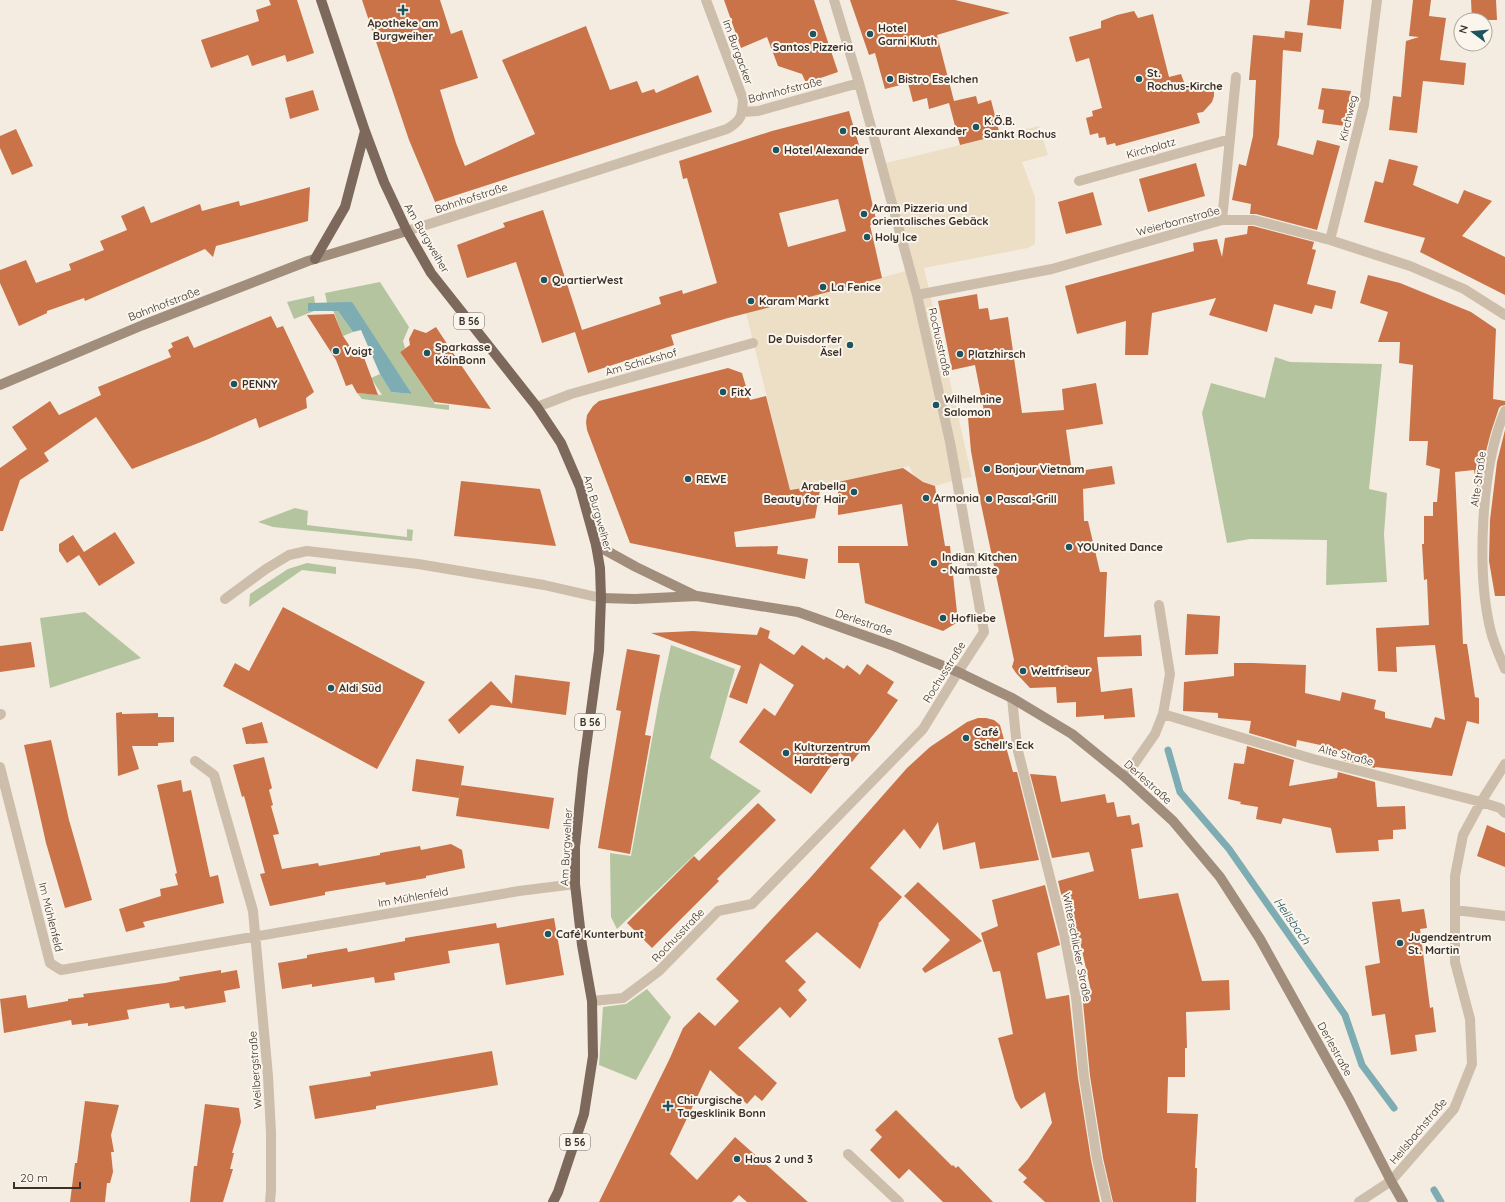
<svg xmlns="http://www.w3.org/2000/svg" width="1505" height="1202" viewBox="0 0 1505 1202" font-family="Quicksand,sans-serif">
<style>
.green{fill:#b4c49f}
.plaza{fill:#eddfc6}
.water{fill:#7dacb3}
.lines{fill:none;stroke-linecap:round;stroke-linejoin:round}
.stream{stroke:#7dacb3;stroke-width:7}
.building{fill:#ca7348;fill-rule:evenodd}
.street{stroke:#cdbeab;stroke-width:10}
.secondary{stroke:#a18d7c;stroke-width:10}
.primary{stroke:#7d695b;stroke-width:10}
.poi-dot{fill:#1d545f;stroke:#fbf6ed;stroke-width:1.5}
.labels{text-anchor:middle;stroke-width:4;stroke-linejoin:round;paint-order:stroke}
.shield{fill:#fbf6ed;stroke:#756c64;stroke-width:1}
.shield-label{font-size:10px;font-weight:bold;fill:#3b312a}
.poi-label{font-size:11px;font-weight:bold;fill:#3b312a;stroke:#fbf6ed;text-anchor:start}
.street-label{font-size:11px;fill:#3b312a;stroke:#fbf6ed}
.water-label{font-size:12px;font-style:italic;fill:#1d545f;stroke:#fbf6ed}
</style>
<rect width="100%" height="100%" fill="#f4ece0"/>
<path class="green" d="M380,282L409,327L403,341L405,348L400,352L435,404L449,405V410L362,399L357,393L382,395L371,378L380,374L391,392L412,394L352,303H327L325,293Z
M314,296L315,303L308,304V311H314L294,319L287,302Z
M333,310L338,311L353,332L343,336Z
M1275,357L1290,362L1382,364L1369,489L1387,493L1384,534L1387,582L1326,585L1327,540L1250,539L1227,543L1202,413L1211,383L1265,398Z
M295,508L308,511L307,525L407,537V529L413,530L412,541L273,527L258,522Z
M307,563L336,567V574L302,570L249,607L250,594L288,569Z
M85,612L141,658L50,688L40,618Z
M671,645L735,669L710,758L761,791L617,929L611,917L610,853L631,856L660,695Z
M647,989L671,1017L636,1080L599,1065L603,1007L626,1004Z"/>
<path class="plaza" d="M1039,126L1048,155L1022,162L1035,197V244L1028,248L924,268L972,477L956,480L935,486L923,482L914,476L909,466L845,481L774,492L783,462L746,313L910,270L882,164Z"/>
<path class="water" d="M352,302L412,394L391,392L380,374L361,330L353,332L338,311H308V303Z"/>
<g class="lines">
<path class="stream" d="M1168,750L1180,792L1229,849L1345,1015L1362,1065L1394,1108
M1434,1190L1441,1202"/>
</g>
<path class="building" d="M269,0H297L314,53L287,62L285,55L252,66L248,55L211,68L201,40L259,21L256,10L271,5Z
M362,0H440L451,34L462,30L478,78L440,90L456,143L465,166L535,134L502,60L586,26L610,90L637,81L642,93L654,89L656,93L698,75L712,112L435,202L409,140Z
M724,0H814L838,72L806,83L802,74L778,66L767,37L741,48Z
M850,0H955L1010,13L937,35L954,101L976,96L978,104L991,100L1000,135L960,145L949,103L929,109L927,98L913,102L908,83L885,89L875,53L869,55Z
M1310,0H1344L1341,29L1307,25Z
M1413,0H1431L1429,16L1446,18L1440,60L1466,63L1464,85L1423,81L1417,133L1389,130L1393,96L1401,97L1406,41L1419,37L1409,36Z
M1471,0H1496L1497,20H1472Z
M1134,11L1138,18L1153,14L1169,77L1181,74L1185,85L1195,81L1196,83L1206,84L1214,91V96L1212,102L1203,112L1197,113L1200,123L1116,146L1115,143L1107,145L1105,137L1099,138L1098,133L1090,135L1086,118L1093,116L1092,111L1102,108L1089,58L1076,62L1069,37L1101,28V21L1117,15Z
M1285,31L1303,33L1301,52L1283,50L1279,137L1277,145L1313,155L1317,140L1340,146L1317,230L1256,214H1250L1251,204L1232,200L1239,164L1246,166L1253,136L1256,80H1249L1253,35L1284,38V41Z
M1322,88L1351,91L1345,126L1322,123L1324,110L1318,109Z
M313,90L319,110L290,119L285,98Z
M849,111L859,145L877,224L870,225L882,278L728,318L671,335L674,345L588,373L575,332L542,343L516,262L467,278L457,245L505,227L503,223L543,210L582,330L661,304L659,297L682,290L683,294L717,283L687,178L683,179L679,161L772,131ZM838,199L846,231L788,247L779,213Z
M16,129L33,166L12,175L0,148V136Z
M1389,159L1418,166L1413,185L1458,204L1464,190L1492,201L1462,236L1505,257V295L1420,252L1425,238L1364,222L1375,181L1383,183Z
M1196,163L1205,196L1148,212L1139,179Z
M310,187L308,221L216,246L213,257L205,249L85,301L84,298L47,311V313L19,326L0,283V270L26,260L36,283L71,270L69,264L104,250L100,241L127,230L121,216L144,206L151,223L200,204L202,211L239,201L240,206Z
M1093,192L1102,225L1066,234L1058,202Z
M1248,226H1253L1314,242L1312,249L1316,250L1307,284L1336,291L1332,309L1315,305L1312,314L1274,304L1267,332L1209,315L1216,298L1152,313L1148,355H1125L1126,321L1077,334L1065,286L1194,251L1193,243L1217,239L1222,257L1225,238L1247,234Z
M1368,275L1400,283L1471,312L1496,329L1493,399L1505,401V405L1501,406L1499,408L1491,432L1484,459L1479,497L1474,470L1455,472L1463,644H1467L1475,697L1479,698V724L1467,721L1452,776L1375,767V768L1342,760L1344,752L1325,746L1297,740L1296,747L1249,733L1251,721L1218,718V713L1183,711L1184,682L1234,676V663H1253L1306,665L1305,693L1340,701L1342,692L1376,700L1374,709L1385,712V718L1431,728L1435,717L1445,720L1435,645L1396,647L1397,672L1378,671L1376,628L1429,625L1427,579L1424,580L1422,544H1424V516H1433V502H1437L1440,469L1426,465L1428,441H1409L1413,365L1399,363L1400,342H1378L1388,312L1360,303Z
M977,294L979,309L988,308L990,320L1008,317L1022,413L1064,410L1062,389L1096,383L1103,424L1066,430L1072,472L1112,466L1115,484L1083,489L1084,521H1088L1100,572H1107L1104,637L1141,635L1142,656L1097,657L1101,692L1132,688L1135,717L1104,719V715L1076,717V702L1057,703L1056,687L1030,688L1016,673L1012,667L1014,660L978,490L971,451L968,418L985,416L975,365L952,370L938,301Z
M334,314L343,336L357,357L363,355L378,395L357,393L352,384L346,386L336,360L307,315Z
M271,316L277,328L283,326L314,392L306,398L307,408L259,428L256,418L206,440L132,469L96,417L44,453L49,461L20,480L3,531H0V468L27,449L12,427L50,401L59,415L101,395L98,387L171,357L168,350L173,347L171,343L188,336L194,348Z
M436,327L459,362L491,409L434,402L400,352L410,345L409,339L414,329L426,333Z
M728,368L742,373L750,400L766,396L790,490L821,485L815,518L734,532L736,547L778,546L777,554L808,559L805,579L630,543L587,430L586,422L587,415L593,406L599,401Z
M1505,430V596H1495L1489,561L1490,520L1497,462Z
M903,468L923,482L935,486L945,546H950L958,622L943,631L865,603L859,563H838V546H908L902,504L838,515V482Z
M461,481L540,489L556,546L454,536Z
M115,532L135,563L99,586L79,555L67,563L59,551V544L73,535L84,552Z
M283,607L425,682L377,769L223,686L235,663L249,671Z
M1187,614L1220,616L1218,654L1185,655Z
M760,627L770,631L768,638L794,655L802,645L824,660L826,657L844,669L847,665L860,675L867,664L894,682L887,693L898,700L877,730L852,762L840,753L811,794L739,742L764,708L775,716L794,685L760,663L747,704L729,697L741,666L651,633L693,631L757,635Z
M31,642L35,667L0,672V646Z
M627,649L660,655L645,735L651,736L630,854L598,848L621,711L616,710Z
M515,675L570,682L566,715L491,705L459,734L448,720L491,681L512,704Z
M122,712V714L158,713V717H174V742L158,743V746H132L139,769L118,776L116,713Z
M978,718H986L994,720L1000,725L1013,772H1017L1039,860L980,869L975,842L943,850L938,822L920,849L904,829L870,868L902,897L878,924H879L860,969L817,932L785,961L806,982L798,990L807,1000L790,1018L780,1007L738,1048L777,1083L762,1101L755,1095L747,1104L710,1070L670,1154L697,1180L735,1137L808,1202H747L739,1195L732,1202H599L670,1058L683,1028L699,1012L715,1026L739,1001L716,979L810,878L907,768L930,747L967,722Z
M262,722L268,743L246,744L242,728Z
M51,740L69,820L92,900L65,908L46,843L24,745Z
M1247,746L1294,760L1289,786L1337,778L1338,772L1375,782L1377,807L1405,806L1406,829L1393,830V839L1378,840L1379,851L1336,853L1331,828L1283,818L1281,824L1256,819L1258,807L1240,804L1241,802L1228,799L1234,763L1244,764Z
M264,757L272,788L269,790L273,805L271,806L279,834L273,835L282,869L318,863L319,866L380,855V853L420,846L421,850L451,844L462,850L465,868L426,876V878L386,885L385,882L325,892V895L270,906L260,874L265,873L244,796L242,797L233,765Z
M416,759L464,766L459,798L412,791Z
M1030,774L1056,776L1061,802L1105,794L1107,803L1114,802L1117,817L1130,815L1132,825L1139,823L1143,847L1131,849L1139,899L1178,893L1202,981L1229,980L1230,1010L1186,1012L1187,1048H1185V1077H1168L1167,1113L1198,1114L1195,1168H1197L1196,1202H1113L1103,1158L1090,1076L1082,992L1091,991L1079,937L1072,940L1058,881L1094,871L1089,852L1052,858Z
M181,780L183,792L191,790L210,877L218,875L224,903L143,922L145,927L126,932L119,909L161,896L160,889L178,885L175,874L177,873L157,785Z
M461,785L554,798L549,829L456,816Z
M758,803L776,820L717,879L719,881L652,948L627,923L694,856L699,861Z
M1487,825L1505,833V867L1477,856Z
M918,882L982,941L925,973L922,969L950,940L904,896Z
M1045,885L1060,945L1037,953L1046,999L1069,995L1078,1078L1091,1160L1100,1202H1045L1023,1182L1027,1178L1018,1170L1028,1159L1052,1123L1045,1092L1021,1109L1015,1099L998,1038L1013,1034L1000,971L993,972L981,933L998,926L992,900Z
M1400,899L1402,912L1424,909L1427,928L1420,929L1430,1008L1433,1007L1436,1032L1415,1035L1417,1051L1391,1055L1385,1014L1372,1016L1365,966L1380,963L1372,902Z
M554,918L564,975L506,985L499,943L448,951L450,963L394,973L395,980L375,983L374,977L312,987V984L282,989L278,963L307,958V955L347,948L348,952L405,941V938L496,923L497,928Z
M221,970V973L237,970L240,988L224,991L226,1002L185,1009L184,1006L170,1008L169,1003L127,1010L129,1019L88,1026V1023L72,1025L71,1020L4,1033L0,999L26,995L28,1008L68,1001V999L84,997L83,994L165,983L180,980L179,977Z
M492,1051L498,1085L376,1106V1109L315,1119L309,1086L371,1076L370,1072Z
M85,1101L119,1105L111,1135L114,1152H111L113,1172L110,1183H107L105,1202H70L75,1163H77Z
M205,1104L239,1108L241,1122L232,1153H234L230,1169H233L223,1202H190L194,1166H197Z
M896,1110L952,1166L953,1165L956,1168L958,1166L993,1202H943L909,1169L899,1179L870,1150L882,1137L875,1130Z"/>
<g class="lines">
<path class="street" d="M742,112L758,111L859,83
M1079,181L1230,139
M1222,220L1236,77
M407,231L727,129C742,120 742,116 743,99L706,0
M1330,240L1364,105L1377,0
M917,295L1052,269L1222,220H1254L1330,240L1410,266L1464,289L1505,315
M537,407L571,394L753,343
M1505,411C1481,466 1476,573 1491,632C1494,644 1500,657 1505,669
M225,599L266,569L289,555L307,551L418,564L544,585L601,598
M1012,698L1017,747L1064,933L1076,997L1084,1077L1097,1159L1107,1202
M1163,714L1313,759L1481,802L1500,808L1505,813
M0,715L1,714
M195,761L214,775L253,911L268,1076L271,1132V1190L270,1202
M0,767L50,963L61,970L519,891L575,884
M1125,777L1155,734L1163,714L1170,674L1159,605
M1455,910L1505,916
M592,1001L623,998L659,971L718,911L752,904L923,729L958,672L984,632L950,442L917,295L859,83L834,0
M848,1154L899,1202
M1359,1202L1391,1181L1454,1109L1472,1064L1470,1019L1455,962V876L1463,835L1481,802L1505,764"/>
<path class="secondary" d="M0,385L143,325L308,261L407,231
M596,545L636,567L696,596
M601,598L635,599L697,596L798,612L894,646L958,672L1012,698L1072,734L1125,777L1173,821L1220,877L1260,939L1349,1099L1391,1181L1403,1202"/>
<path class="primary" d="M321,0L365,131L384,182L407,231L431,273L537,407L561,443L580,487L596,545L600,568L601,598L599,651L583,770L575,847V884L582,945L592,1001L593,1056L584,1114L558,1192L553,1202
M315,259L345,207L365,131"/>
</g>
<g class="poi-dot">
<path d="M401 4h4v4h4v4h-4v4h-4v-4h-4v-4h4z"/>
<circle cx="813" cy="34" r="4"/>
<circle cx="870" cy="34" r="4"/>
<circle cx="890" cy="79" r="4"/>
<circle cx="1139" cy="79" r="4"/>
<circle cx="976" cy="127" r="4"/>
<circle cx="843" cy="131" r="4"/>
<circle cx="776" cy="150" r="4"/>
<circle cx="864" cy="214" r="4"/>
<circle cx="867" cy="237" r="4"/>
<circle cx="544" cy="280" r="4"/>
<circle cx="823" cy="287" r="4"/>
<circle cx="751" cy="301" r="4"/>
<circle cx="850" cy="345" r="4"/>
<circle cx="336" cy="351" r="4"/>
<circle cx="427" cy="353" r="4"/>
<circle cx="960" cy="354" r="4"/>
<circle cx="234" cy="384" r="4"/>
<circle cx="723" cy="392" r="4"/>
<circle cx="936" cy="405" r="4"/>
<circle cx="987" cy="469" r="4"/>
<circle cx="688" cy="479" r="4"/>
<circle cx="854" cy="492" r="4"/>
<circle cx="926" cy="498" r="4"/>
<circle cx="989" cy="499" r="4"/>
<circle cx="1069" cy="547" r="4"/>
<circle cx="934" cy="563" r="4"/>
<circle cx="943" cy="618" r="4"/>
<circle cx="1023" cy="671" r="4"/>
<circle cx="331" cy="688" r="4"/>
<circle cx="966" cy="738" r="4"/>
<circle cx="786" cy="753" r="4"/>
<circle cx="548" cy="934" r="4"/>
<circle cx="1400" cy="943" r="4"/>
<path d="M666 1100h4v4h4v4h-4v4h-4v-4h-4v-4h4z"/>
<circle cx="737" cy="1159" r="4"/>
</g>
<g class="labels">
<g class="shield">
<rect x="454" y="313" width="30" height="16" rx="3"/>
<rect x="575" y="714" width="30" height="16" rx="3"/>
<rect x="560" y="1134" width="30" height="16" rx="3"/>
</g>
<g class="shield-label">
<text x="469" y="325">B 56</text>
<text x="590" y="726">B 56</text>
<text x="575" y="1146">B 56</text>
</g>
<g class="poi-label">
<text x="403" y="27" text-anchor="middle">Apotheke am<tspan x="403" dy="13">Burgweiher</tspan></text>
<text x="878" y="32">Hotel<tspan x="878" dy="13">Garni Kluth</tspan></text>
<text x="813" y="51" text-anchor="middle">Santos Pizzeria</text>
<text x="1147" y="77">St.<tspan x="1147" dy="13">Rochus-Kirche</tspan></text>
<text x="898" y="83">Bistro Eselchen</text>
<text x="984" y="125">K.Ö.B.<tspan x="984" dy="13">Sankt Rochus</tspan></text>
<text x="851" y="135">Restaurant Alexander</text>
<text x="784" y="154">Hotel Alexander</text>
<text x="872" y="212">Aram Pizzeria und<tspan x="872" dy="13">orientalisches Gebäck</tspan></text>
<text x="875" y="241">Holy Ice</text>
<text x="552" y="284">QuartierWest</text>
<text x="831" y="291">La Fenice</text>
<text x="759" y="305">Karam Markt</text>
<text x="842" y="343" text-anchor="end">De Duisdorfer<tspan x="842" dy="13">Äsel</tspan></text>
<text x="435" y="351">Sparkasse<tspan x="435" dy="13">KölnBonn</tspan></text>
<text x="344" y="355">Voigt</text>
<text x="968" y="358">Platzhirsch</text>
<text x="242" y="388">PENNY</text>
<text x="731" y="396">FitX</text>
<text x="944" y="403">Wilhelmine<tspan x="944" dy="13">Salomon</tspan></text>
<text x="995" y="473">Bonjour Vietnam</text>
<text x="696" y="483">REWE</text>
<text x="846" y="490" text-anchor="end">Arabella<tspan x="846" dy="13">Beauty for Hair</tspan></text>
<text x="934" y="502">Armonia</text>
<text x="997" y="503">Pascal-Grill</text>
<text x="1077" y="551">YOUnited Dance</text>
<text x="942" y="561">Indian Kitchen<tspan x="942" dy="13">- Namaste</tspan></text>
<text x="951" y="622">Hofliebe</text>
<text x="1031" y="675">Weltfriseur</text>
<text x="339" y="692">Aldi Süd</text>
<text x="974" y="736">Café<tspan x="974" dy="13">Schell's Eck</tspan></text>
<text x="794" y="751">Kulturzentrum<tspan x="794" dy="13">Hardtberg</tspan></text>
<text x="556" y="938">Café Kunterbunt</text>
<text x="1408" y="941">Jugendzentrum<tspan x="1408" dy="13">St. Martin</tspan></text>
<text x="677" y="1104">Chirurgische<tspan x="677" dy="13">Tagesklinik Bonn</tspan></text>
<text x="745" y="1163">Haus 2 und 3</text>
</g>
<g class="street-label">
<text transform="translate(738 52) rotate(70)" y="4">Im Burgacker</text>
<text transform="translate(785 90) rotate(-14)" y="4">Bahnhofstraße</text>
<text transform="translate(1348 118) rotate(-77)" y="4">Kirchweg</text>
<text transform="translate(1151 148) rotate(-16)" y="4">Kirchplatz</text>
<text transform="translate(471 198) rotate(-18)" y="4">Bahnhofstraße</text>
<text transform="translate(1178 221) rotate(-15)" y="4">Weierbornstraße</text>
<text transform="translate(427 238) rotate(60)" y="4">Am Burgweiher</text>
<text transform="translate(164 304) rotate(-21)" y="4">Bahnhofstraße</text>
<text transform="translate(940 342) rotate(77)" y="4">Rochusstraße</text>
<text transform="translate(641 362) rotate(-16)" y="4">Am Schickshof</text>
<text transform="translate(1478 479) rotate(-82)" y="4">Alte Straße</text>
<text transform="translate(598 513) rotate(74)" y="4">Am Burgweiher</text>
<text transform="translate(864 622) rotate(19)" y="4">Derlestraße</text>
<text transform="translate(944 672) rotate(-58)" y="4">Rochusstraße</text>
<text transform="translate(1346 755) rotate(14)" y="4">Alte Straße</text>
<text transform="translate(1148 782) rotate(42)" y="4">Derlestraße</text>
<text transform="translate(566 847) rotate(-87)" y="4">Am Burgweiher</text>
<text transform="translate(413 897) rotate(-10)" y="4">Im Mühlenfeld</text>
<text transform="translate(51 917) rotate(76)" y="4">Im Mühlenfeld</text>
<text transform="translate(678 935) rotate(-46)" y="4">Rochusstraße</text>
<text transform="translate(1077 947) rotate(79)" y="4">Witterschlicker Straße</text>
<text transform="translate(1335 1049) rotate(61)" y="4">Derlestraße</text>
<text transform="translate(255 1070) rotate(-94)" y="4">Weilbergstraße</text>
<text transform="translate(1418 1131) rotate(-50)" y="4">Heilsbachstraße</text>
</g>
<g class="water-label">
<text transform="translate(1292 921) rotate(55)" y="4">Heilsbach</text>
</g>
</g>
<g transform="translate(1473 32) rotate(286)"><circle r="19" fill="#fbf6ed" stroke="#aea79f"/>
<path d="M0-3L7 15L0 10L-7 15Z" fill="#1d545f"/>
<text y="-6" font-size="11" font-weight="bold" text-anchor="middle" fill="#3b312a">N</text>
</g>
<path d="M14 1182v6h66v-6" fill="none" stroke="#3b312a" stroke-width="2"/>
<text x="20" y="1182" font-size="12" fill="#3b312a" stroke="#fbf6ed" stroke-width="3" paint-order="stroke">20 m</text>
</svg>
